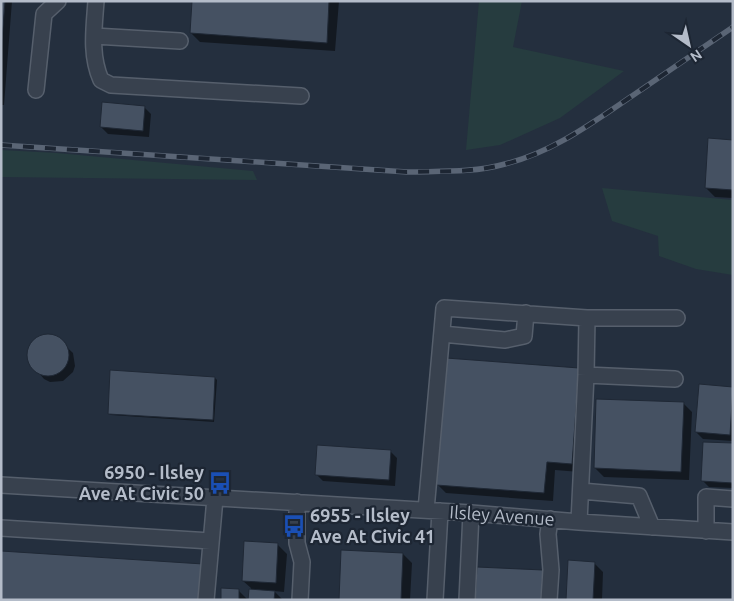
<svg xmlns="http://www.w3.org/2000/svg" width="734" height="601" viewBox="0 0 734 601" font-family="Ubuntu,sans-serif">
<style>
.green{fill:#263c3f}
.shadow{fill:#0007}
.building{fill:#455162;stroke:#1f2835}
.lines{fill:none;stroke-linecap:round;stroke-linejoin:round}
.minor-casing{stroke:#565f6c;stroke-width:18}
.minor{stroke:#38414e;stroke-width:15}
.rail-casing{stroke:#5a6575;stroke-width:5.5}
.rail{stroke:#1d2633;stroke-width:4;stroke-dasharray:11;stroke-linecap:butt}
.labels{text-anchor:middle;stroke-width:4.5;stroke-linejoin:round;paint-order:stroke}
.poi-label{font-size:18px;font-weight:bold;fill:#b4bcc9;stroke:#1d2633;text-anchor:end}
.street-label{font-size:18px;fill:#b4bcc9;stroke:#1d2633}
</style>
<rect width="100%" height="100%" fill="#242f3e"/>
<path class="green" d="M479,1H522L513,47L624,71L560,118L500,145L466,150Z
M1,150L57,153L253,171L257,180L1,177Z
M602,188L733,200V275L696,269L659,256L658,236L612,221Z"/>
<path class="shadow" d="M1,1H12L4,105H1Z
M194,1H339L335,51L200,42L191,33Z
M144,107L151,114L149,137L108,134L101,127Z
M733,141V198L715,197L706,188Z
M43,336L56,337L73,353L75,366L73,372L63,381L50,382L44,379L29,361V348L37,338Z
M578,369L587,378L580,472L555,470L553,501L446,493L437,484Z
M215,378L217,380L214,422L111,415L109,414Z
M733,388V441L703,439L696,432Z
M683,403L692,412L689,480L604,477L595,468Z
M733,445V488L709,487L702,480Z
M391,452L397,458L395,486L323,481L316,474Z
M278,545L287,554L284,592L274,591L283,600H250L251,588L243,581Z
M403,554L412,563L410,600H340Z
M594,563L603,572L602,600H567Z
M543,571L552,580L550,600H476Z
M239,591L248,600H222Z"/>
<path class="building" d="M1,1H5L1,53Z
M192,1H329L327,43L190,33Z
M102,102L145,106L143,131L100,127Z
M708,138L733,140V190L705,188Z
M27 355a21 21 0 1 1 42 0a21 21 0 1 1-42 0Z
M446,358L579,368L572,464L547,462L544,493L436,485Z
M110,370L215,377L213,420L108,414Z
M699,384L733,387L730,435L695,432Z
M596,399L684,402L681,472L594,468Z
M703,442L733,443V483L701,481Z
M317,445L391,450L389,480L315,475Z
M244,541L278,543L276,583L242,581Z
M341,550L403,553L401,600H339Z
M1,551L203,564L201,600H1Z
M568,560L595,562L593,600H566Z
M477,567L543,570L541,600H475Z
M221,588L239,589V600H221Z
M249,589L275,591L274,600H248Z"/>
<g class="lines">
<defs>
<path id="minor" d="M96,1C94,29 90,55 101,80L111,85L301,96
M94,36L180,41
M36,90L44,14L58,1
M587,318H677
M442,334L505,340L524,336L526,313
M586,375L675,379
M1,485L471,513L579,522L733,532
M581,491L639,496L652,527
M297,502V543L302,562L300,600
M426,510L444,308L587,318L586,375L579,522
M1,528L211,541
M706,531V497L733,499
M206,600L215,498
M435,600L440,511
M467,600L471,513
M549,600L551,570L548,534L550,519"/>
</defs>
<use href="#minor" class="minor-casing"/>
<use href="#minor" class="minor"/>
<defs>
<path id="rail" d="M1,145L407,172C440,171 473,173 505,164C553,152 592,123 632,96C666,73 699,50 733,27"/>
</defs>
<use href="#rail" class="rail-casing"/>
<use href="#rail" class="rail"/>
</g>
<defs>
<symbol id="bus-bare" viewBox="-9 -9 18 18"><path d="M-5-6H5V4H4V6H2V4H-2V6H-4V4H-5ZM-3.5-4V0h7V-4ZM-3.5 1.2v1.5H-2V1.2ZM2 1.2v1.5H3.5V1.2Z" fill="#1a4fb4" stroke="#1d2633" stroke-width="2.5" paint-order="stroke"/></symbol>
</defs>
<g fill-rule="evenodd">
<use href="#bus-bare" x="204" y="467" width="32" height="32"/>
<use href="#bus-bare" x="278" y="510" width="32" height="32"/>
</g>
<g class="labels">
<g class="poi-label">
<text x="204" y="479">6950 - Ilsley<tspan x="204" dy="21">Ave At Civic 50</tspan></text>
<text x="310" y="522" text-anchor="start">6955 - Ilsley<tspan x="310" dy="21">Ave At Civic 41</tspan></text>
</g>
<g class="street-label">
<text transform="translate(502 516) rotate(4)" y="6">Ilsley Avenue</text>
</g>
</g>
<rect width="734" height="601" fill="none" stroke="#b4bcc9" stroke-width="5"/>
<g transform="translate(689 45) rotate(146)" stroke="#1d2633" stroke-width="4" paint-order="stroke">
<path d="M0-4L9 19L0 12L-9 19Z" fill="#b4bcc9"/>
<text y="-8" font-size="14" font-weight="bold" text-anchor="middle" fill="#b4bcc9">N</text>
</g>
</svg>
